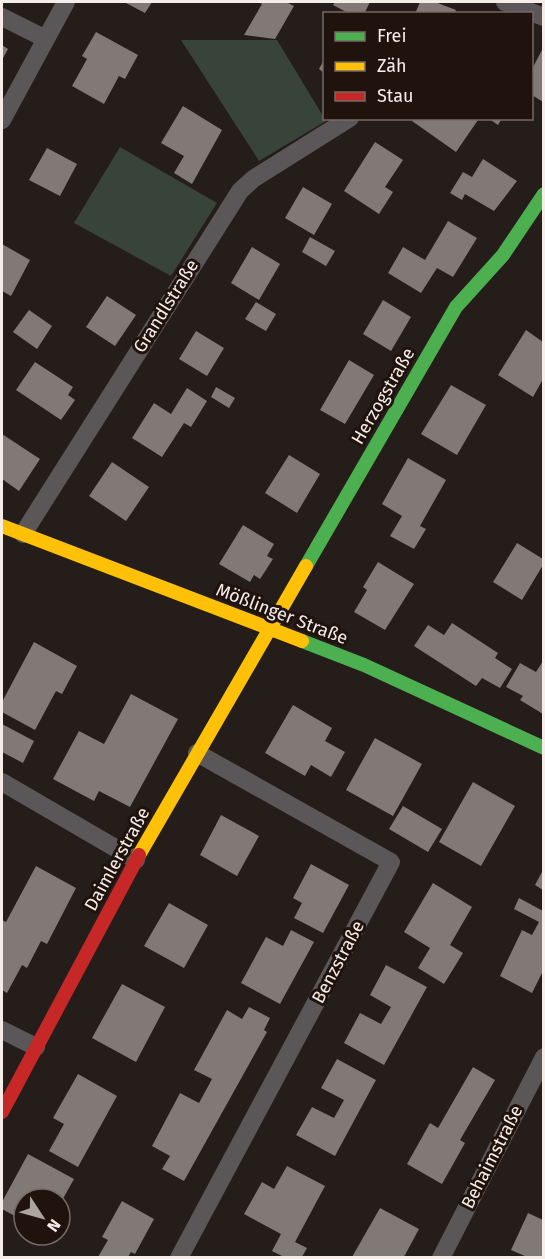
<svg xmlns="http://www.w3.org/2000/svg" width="545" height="1259" viewBox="0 0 545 1259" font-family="'Fira Sans',sans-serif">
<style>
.green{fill:#38443a}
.building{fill:#807976}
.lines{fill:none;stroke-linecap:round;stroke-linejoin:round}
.street{stroke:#5b5658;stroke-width:18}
.fast{stroke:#4caf50;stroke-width:14}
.slow{stroke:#ffc107;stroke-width:14}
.jam{stroke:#c62828;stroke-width:14}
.labels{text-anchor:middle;stroke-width:6;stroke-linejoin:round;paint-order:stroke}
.street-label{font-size:18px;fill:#f6ede8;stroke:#20130d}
</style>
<rect width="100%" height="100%" fill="#251d1a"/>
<path class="green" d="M181,40H277L326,121L259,161Z
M120,147L217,203L171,276L74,223Z"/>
<path class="building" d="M124,2H152L145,13Z
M258,2H286L294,6L275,39L244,35L262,4Z
M335,2H370L364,14H350L333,5Z
M420,2H435L456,10L454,14H415Z
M96,32L138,55L125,79L119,76L104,104L72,86L87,59L82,56Z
M2,45L8,49L2,60Z
M543,48V102L532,95V69Z
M324,60V73L319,69Z
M183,106L222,130L192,184L174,173L184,156L161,143Z
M414,118H477L478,120L456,152L412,121Z
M488,118H502L498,125Z
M375,142L403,160L385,187L393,192L379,214L344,191Z
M47,148L77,164L60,196L29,180Z
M483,159L517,181L494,211L465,194L462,200L450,193L463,172L472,177Z
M303,187L332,204L314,235L285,218Z
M448,221L477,238L453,277L437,268L421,293L388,273L403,247L425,260Z
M310,237L335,251L326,266L302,252Z
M2,244L30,260L11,296L2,291Z
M252,247L280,264L259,300L231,283Z
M107,296L136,315L115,346L86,327Z
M383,300L411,317L391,351L363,334Z
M256,302L276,314L266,331L245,319Z
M29,310L52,326L37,349L13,332Z
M526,330L543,342V379L533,397L498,375Z
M196,331L224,348L207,376L179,359Z
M349,360L374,375L345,424L320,410Z
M35,362L73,387L68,395L75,400L61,420L16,390Z
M451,385L486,405L457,455L421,434Z
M216,387L235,398L229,408L211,397Z
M187,388L207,401L191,427L184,423L162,457L132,438L154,403L171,414Z
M2,434L40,459L19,491L2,479Z
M289,455L320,474L297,513L265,493Z
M408,458L446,480L420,526L426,529L414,549L390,536L402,516L382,504Z
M112,462L149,487L126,521L89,496Z
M243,525L274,544L267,556L273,559L260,579L254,575L250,582L219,564Z
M517,543L543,559V565L522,600L493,582Z
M378,562L414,584L385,630L354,612L367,590L363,587Z
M452,623L498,653L495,658L512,669L500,688L482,678L476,686L414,646L428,625L444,635Z
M34,642L77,666L62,694L56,691L35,730L2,712V702Z
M543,661V714L520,700L523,696L506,687L520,663L536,672Z
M131,694L178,719L130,807L99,791L94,801L53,779L79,731L104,744Z
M293,705L332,728L325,741L345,752L331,777L311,765L305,776L265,753Z
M2,724L34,741L23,763L2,752Z
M375,738L422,764L393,816L346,790Z
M473,782L515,806L481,866L439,842Z
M403,806L442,829L428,852L389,829Z
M221,815L259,836L237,876L200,855Z
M311,864L349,885L323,933L294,918L302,903L293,898Z
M36,866L76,888L47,944L41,941L27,968L22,965L7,993L2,990V920L6,922Z
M543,870V890L535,885Z
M433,883L472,907L450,945L463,953L444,984L418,968L430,948L404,932Z
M519,898L543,911V971L532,993L500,976L522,930L532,935L539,922L514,909Z
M169,903L208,925L184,968L144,946Z
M291,930L314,942L280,1004L241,983L266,937L283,946Z
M386,965L427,987L384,1065L344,1043L360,1013L381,1024L391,1007L370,995Z
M122,984L165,1007L136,1062L92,1038Z
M249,1007L270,1018L264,1030L267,1032L184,1181L162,1169L170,1156L152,1146L180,1093L199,1103L212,1079L194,1070L227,1010L242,1019Z
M337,1059L376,1080L335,1156L296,1135L312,1107L334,1118L344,1100L321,1088Z
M473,1067L495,1080L460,1140L465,1143L442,1184L407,1164L430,1123L438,1128Z
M78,1074L117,1096L78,1167L49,1151L64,1124L53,1118Z
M28,1154L74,1179L60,1204V1199H24V1221L2,1209V1202Z
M287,1166L325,1186L295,1242L307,1248L302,1257H284L272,1251L281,1234L244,1214L262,1182L274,1189Z
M122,1201L154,1219L135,1254L131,1252L128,1257H98L108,1240L102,1237Z
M380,1208L419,1229L405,1255L403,1257H352Z
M528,1213L543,1220V1257H527L511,1250Z"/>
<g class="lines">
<path class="street" d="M505,2L544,17
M2,17L46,39
M2,120L66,2
M23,534L240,191L253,179L350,118
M2,782L136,860
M2,1030L36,1047
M179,1258L391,862L197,753
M441,1258L544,1057"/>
<path class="fast" d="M306,566L456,307L503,255L544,194
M302,641L364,665L544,748"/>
<path class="slow" d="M2,526L302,641
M139,855L306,566"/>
<path class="jam" d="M2,1112L139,855"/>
</g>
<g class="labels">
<g class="street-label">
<text transform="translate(166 306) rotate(-58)" y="6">Grandlstraße</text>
<text transform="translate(383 396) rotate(-60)" y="6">Herzogstraße</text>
<text transform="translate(282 614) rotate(21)" y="6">Mößlinger Straße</text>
<text transform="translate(117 859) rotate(-61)" y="6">Daimlerstraße</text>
<text transform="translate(338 962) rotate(-62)" y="6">Benzstraße</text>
<text transform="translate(492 1157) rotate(-63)" y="6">Behaimstraße</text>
</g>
</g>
<rect width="545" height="1259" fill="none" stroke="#f6ede8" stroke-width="6"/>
<rect x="323" y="12" width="210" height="108" fill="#20130d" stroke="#766a65" stroke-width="1.5"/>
<rect x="335" y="32" width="30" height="9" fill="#4caf50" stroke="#766a65" stroke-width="1.5"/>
<text x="377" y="42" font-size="18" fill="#f6ede8">Frei</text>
<rect x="335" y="62" width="30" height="9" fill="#ffc107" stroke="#766a65" stroke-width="1.5"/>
<text x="377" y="72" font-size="18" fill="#f6ede8">Zäh</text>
<rect x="335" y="92" width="30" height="9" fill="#c62828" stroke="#766a65" stroke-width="1.5"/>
<text x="377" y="102" font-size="18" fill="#f6ede8">Stau</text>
<g transform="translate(42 1217) rotate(126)"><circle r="28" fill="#20130d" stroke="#766a65" stroke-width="1.5"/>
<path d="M0-4.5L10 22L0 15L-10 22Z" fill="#ada4a0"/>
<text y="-9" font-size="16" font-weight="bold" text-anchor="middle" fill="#f6ede8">N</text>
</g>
</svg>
